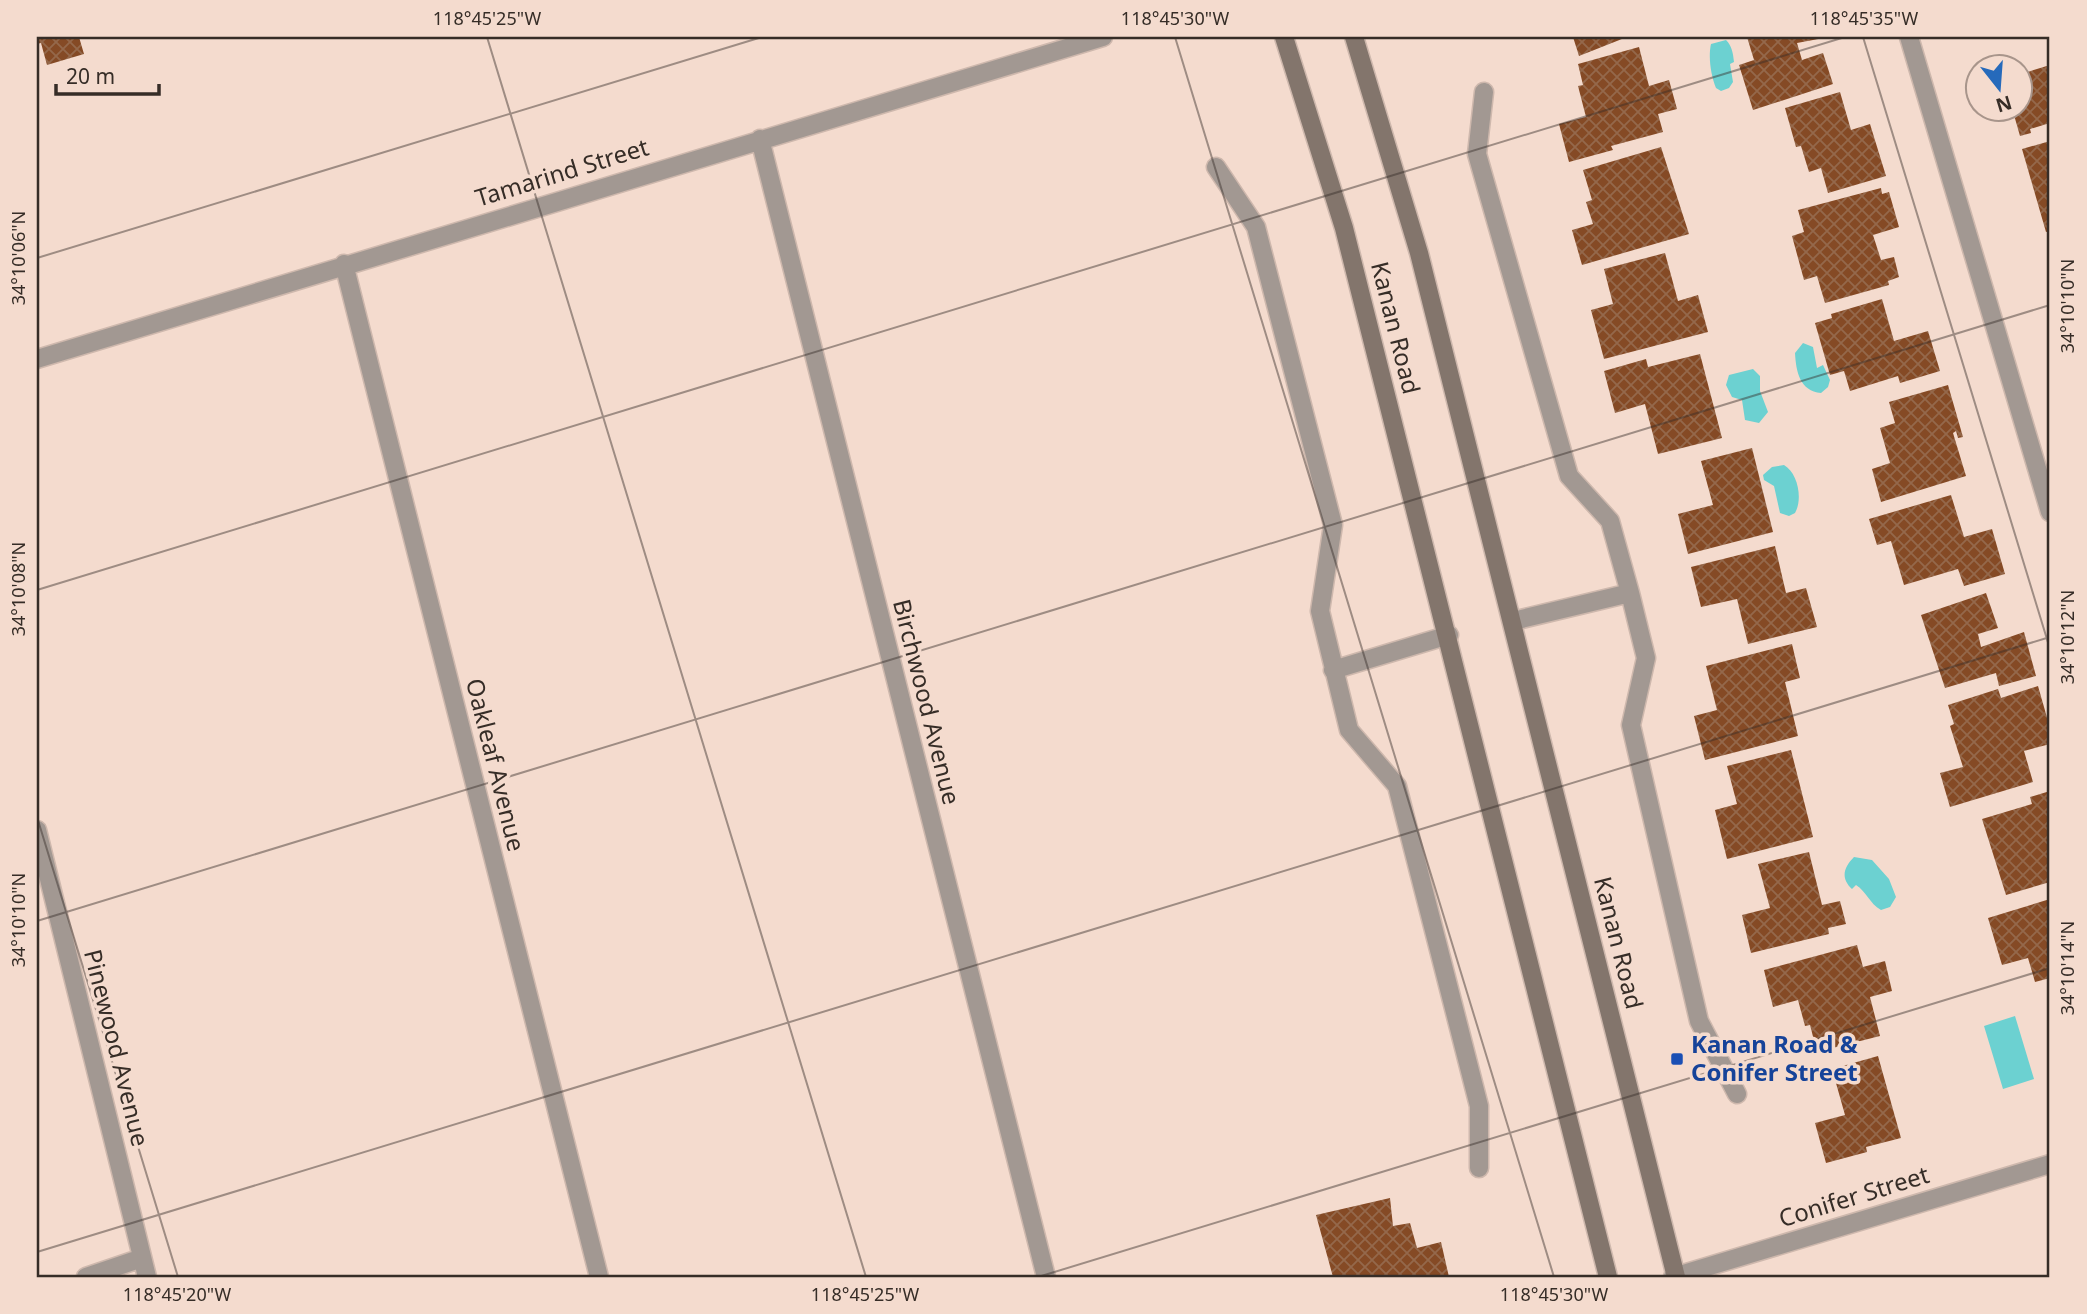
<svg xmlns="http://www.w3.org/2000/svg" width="2087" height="1314" viewBox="0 0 2087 1314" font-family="'Noto Sans',sans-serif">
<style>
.water{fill:#6cd1d1}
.building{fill:url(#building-cross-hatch)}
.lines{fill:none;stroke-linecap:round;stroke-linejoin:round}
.street-casing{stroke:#ceb8ad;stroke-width:21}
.secondary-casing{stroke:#ceb8ad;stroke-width:21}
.street{stroke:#a29892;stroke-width:18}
.secondary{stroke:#83756c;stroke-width:18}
.ticks{fill:none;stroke:#362d27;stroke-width:2;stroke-opacity:0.45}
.transit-dot{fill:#1a4fb4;stroke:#f4dbce;stroke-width:2.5}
.labels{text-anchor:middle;stroke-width:7;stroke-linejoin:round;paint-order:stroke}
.street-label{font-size:24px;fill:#362d27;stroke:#f4dbce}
.transit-label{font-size:24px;font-weight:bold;fill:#164399;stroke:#f4dbce;text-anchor:start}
.neatline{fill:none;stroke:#362d27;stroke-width:2.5}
.ticks-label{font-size:18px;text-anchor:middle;fill:#362d27}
</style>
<defs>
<pattern id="building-cross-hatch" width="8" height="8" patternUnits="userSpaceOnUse" patternTransform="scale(1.75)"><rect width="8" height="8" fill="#854a25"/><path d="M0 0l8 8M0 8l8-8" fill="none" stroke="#94684b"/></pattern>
</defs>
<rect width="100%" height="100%" fill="#f4dbce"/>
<path class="water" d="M1726,40C1732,46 1733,53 1734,62L1730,64L1733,82L1729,88L1721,91L1716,88C1711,76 1708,57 1711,44Z
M1803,343L1813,347L1817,368L1823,365L1830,380L1828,387L1821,393C1800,391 1796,372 1795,353Z
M1753,369L1760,376V391L1768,412L1759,423L1745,420L1742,400L1732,397L1726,385L1729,375Z
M1784,465C1798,473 1803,499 1795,513L1789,516L1780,513L1774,486L1764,480L1763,475L1772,467Z
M1854,857L1872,860L1889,879L1896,897L1890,907L1881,910C1869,903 1867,892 1856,885L1852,889C1840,878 1844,867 1854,857Z
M2015,1016L2034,1079L2003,1089L1984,1026Z"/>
<path class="building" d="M37,37H79L84,54L47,65L41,43L37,44Z
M1573,37H1627L1579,56Z
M1747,37H1829L1797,43L1802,60L1823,53L1833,84L1753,110L1739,65L1754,60Z
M1639,47L1649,86L1669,80L1677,109L1658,114L1663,132L1611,146L1613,150L1569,162L1559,124L1586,117L1578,86L1583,85L1578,64Z
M2050,65V123L2030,129L2031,133L2020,136L2012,108H2021V87L2028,85L2024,73Z
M1840,92L1851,130L1870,124L1886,176L1828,193L1821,168L1809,172L1801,146L1796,147L1785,108Z
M2050,141V231L2046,232L2022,149Z
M1661,147L1689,234L1582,265L1572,230L1593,224L1586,202L1592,200L1583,170Z
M1881,188L1882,194L1889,192L1899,227L1873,235L1881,260L1894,257L1899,277L1888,281L1889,285L1825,303L1817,276L1804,280L1792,236L1804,232L1798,210Z
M1665,253L1678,301L1698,295L1708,332L1604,359L1591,310L1613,304L1604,269Z
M1882,299L1894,341L1928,331L1940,371L1900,383L1898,376L1850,391L1844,371L1830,375L1815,323L1832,318L1831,314Z
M1700,354L1722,438L1658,454L1645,404L1615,413L1604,371L1646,359L1648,367Z
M1948,385L1963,437L1958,438L1956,431L1953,433L1966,476L1881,502L1872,469L1890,463L1880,428L1895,423L1889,402Z
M1752,448L1773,532L1688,554L1678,514L1713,505L1701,461Z
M1951,495L1964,537L1992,529L2005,574L1964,586L1958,569L1904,585L1891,541L1877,545L1869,519Z
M1775,546L1786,593L1806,588L1817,627L1748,644L1737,599L1701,607L1691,567Z
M1986,593L1998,628L1978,634L1981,647L2024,632L2036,676L1999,686L1996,673L1945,688L1921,615Z
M1792,644L1800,678L1785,682L1798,736L1705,760L1694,716L1717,710L1706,666Z
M2038,686L2050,728V744L2024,751L2033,782L1950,807L1940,773L1963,767L1950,726L1954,724L1948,705L1998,689L2001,698Z
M1791,750L1813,837L1727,859L1715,810L1737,804L1727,766Z
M2050,791V882L2006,895L1982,819L2032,804L2030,797Z
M1809,852L1822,905L1840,901L1846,924L1828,928L1829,934L1751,953L1742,915L1770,908L1758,864Z
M2050,899V978L2035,982L2028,958L2002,965L1988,918Z
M1857,945L1863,967L1885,961L1892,991L1870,997L1880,1036L1817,1052L1810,1025L1805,1026L1798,1000L1773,1007L1764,970Z
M1878,1056L1901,1138L1866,1147L1867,1152L1826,1163L1815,1123L1845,1115L1832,1069Z
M1390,1198L1393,1226L1410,1223L1417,1248L1441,1242L1449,1277H1333L1316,1215Z"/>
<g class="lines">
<defs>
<path id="street" d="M1909,37L2050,512
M1484,92L1477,154L1569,476L1610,521L1630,593L1646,658L1631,725L1699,1021L1737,1094
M760,139L1046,1277
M1216,167L1256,227L1333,525L1320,611L1349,730L1397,786L1479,1106V1168
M344,264L599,1277
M37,359L1103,37
M1513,621L1630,593
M1333,670L1449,635
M37,830L147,1277
M86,1277L142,1258
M1673,1277L2050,1164"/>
<path id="secondary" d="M1284,37L1344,228L1608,1277
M1354,37L1419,253L1676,1277"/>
</defs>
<use href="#street" class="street-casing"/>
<use href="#secondary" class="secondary-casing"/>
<use href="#street" class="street"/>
<use href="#secondary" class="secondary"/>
</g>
<path class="ticks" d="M487,37L866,1277M1175,37L1554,1277M1863,37L2050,649M37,258L762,37M37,590L1845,37M37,817L178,1277M37,921L2050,305M37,1252L2050,637M1038,1277L2050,968"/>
<rect class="transit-dot" x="1670" y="1052" width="14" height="14" rx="3.5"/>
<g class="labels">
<g class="street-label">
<text transform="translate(562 173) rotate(-17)" y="8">Tamarind Street</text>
<text transform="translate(1395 328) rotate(76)" y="8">Kanan Road</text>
<text transform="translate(926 702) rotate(76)" y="8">Birchwood Avenue</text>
<text transform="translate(495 765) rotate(76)" y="8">Oakleaf Avenue</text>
<text transform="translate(1618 943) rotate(76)" y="8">Kanan Road</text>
<text transform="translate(116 1048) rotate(76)" y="8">Pinewood Avenue</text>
<text transform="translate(1854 1197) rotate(-17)" y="8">Conifer Street</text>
</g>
<g class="transit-label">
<text x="1691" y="1053">Kanan Road &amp;<tspan x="1691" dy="28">Conifer Street</tspan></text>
</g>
</g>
<rect width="2087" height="1314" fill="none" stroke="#f4dbce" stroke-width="77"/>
<g transform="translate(1999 88) rotate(163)"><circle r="33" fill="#f4dbce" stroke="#a8958b" stroke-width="2"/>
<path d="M0-5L12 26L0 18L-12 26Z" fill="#266abb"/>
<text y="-10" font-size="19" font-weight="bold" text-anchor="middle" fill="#362d27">N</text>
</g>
<path d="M56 84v10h103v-10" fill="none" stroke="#362d27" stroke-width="3.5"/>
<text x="66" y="84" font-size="21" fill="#362d27" stroke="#f4dbce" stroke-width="5" paint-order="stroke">20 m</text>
<rect x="38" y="38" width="2010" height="1238" class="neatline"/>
<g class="ticks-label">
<text x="487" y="25">118°45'25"W</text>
<text x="1175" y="25">118°45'30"W</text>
<text x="1864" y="25">118°45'35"W</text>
<text transform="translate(19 258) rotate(-90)" y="6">34°10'06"N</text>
<text transform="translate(2068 306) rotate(-90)" y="6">34°10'10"N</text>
<text transform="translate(19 589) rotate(-90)" y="6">34°10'08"N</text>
<text transform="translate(2068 637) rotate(-90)" y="6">34°10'12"N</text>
<text transform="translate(19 920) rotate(-90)" y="6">34°10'10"N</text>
<text transform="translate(2068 968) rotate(-90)" y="6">34°10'14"N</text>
<text x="177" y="1301">118°45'20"W</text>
<text x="865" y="1301">118°45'25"W</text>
<text x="1554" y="1301">118°45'30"W</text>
</g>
</svg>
